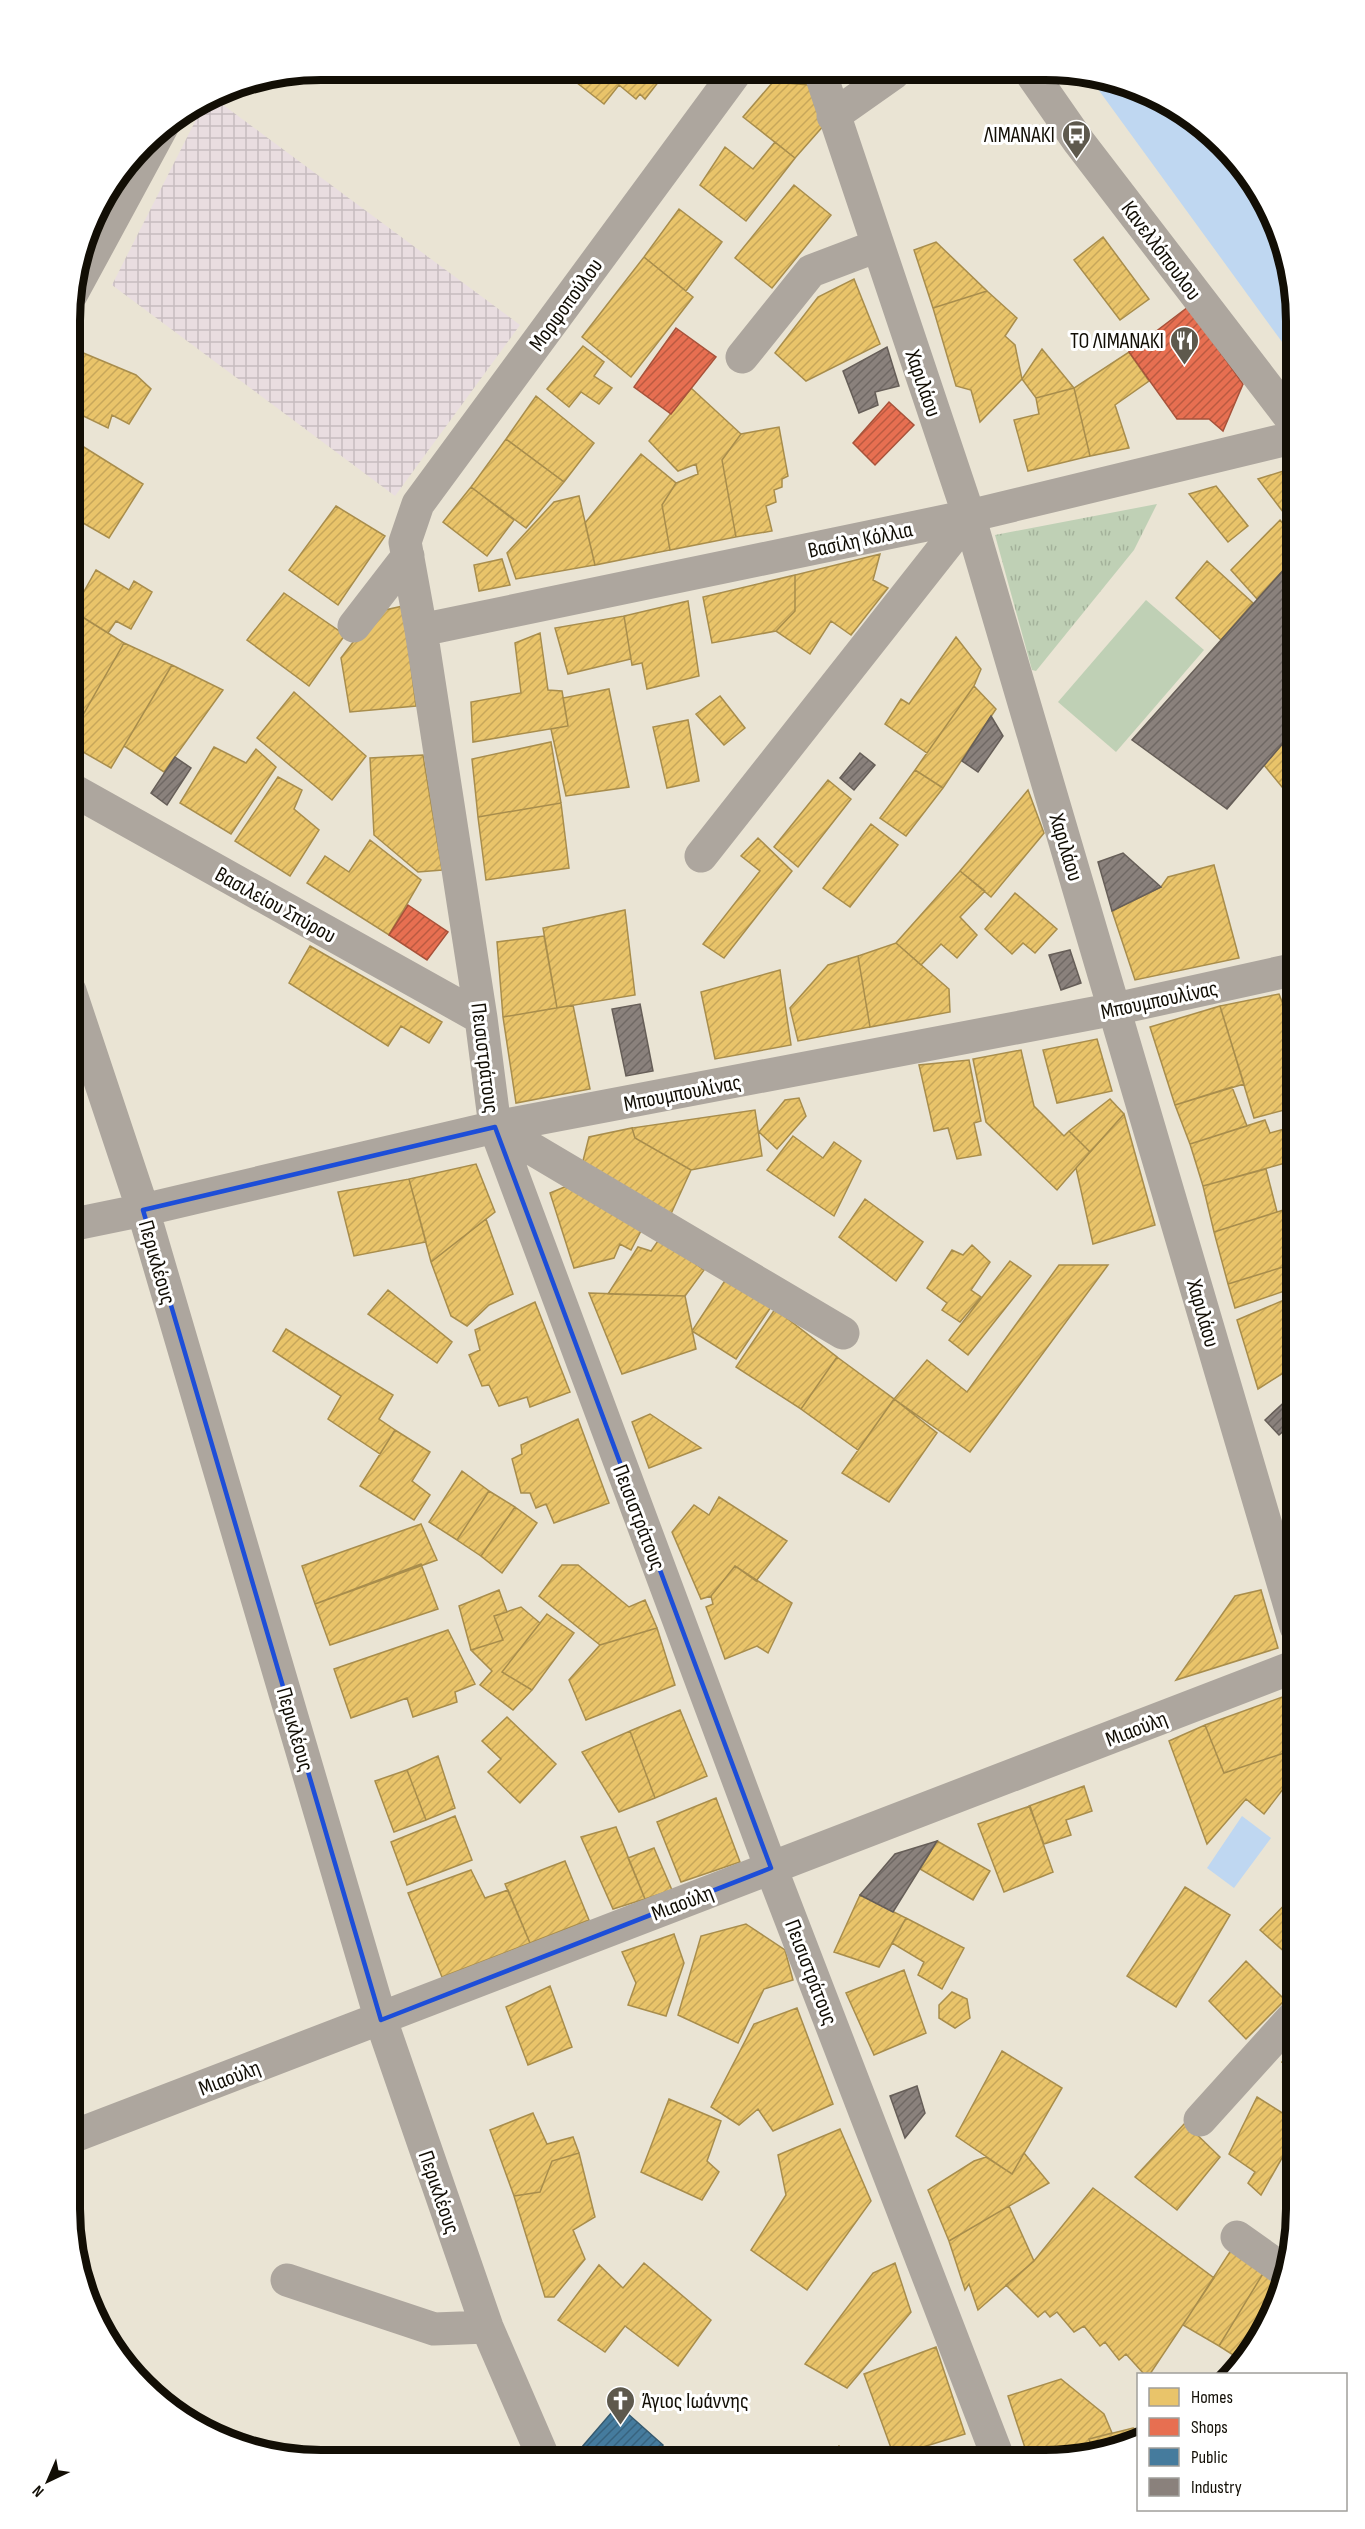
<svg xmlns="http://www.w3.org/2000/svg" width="1365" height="2529" viewBox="0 0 1365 2529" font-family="'Sofia Sans Condensed',sans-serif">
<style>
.industrial{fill:url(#industrial-grid)}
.grass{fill:url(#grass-tufts)}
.pitch{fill:#bfd0b5}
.water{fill:#bfd7f1}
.homes{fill:url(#homes-hatch);stroke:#a88d4c;stroke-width:1.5}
.shops{fill:url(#shops-hatch);stroke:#a7523a;stroke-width:1.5}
.public{fill:url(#public-hatch);stroke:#365a6f;stroke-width:1.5}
.industry{fill:url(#industry-hatch);stroke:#665e58;stroke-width:1.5}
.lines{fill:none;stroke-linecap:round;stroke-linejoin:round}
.minor{stroke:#ada69e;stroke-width:33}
.marked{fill:none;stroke:#1d4ed8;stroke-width:4.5;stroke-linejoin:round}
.labels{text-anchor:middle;stroke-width:6;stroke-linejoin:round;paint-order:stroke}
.poi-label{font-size:22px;fill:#120e05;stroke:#fff;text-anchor:end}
.street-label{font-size:22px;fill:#120e05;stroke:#fff}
.rim{fill:none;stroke:#120e05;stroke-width:8}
</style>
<defs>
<pattern id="industrial-grid" width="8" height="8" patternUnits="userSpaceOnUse" patternTransform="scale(1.5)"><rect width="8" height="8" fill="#e9dde0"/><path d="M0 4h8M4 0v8" fill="none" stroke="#c7bcbf"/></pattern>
<pattern id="grass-tufts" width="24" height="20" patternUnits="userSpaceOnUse" patternTransform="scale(1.5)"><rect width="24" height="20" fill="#bfd0b5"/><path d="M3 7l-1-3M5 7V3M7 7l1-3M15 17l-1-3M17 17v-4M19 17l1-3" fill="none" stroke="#a3b19a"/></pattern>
<pattern id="homes-hatch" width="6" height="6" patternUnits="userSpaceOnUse" patternTransform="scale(1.5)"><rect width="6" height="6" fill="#e9c46a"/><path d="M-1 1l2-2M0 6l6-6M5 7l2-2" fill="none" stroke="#c7a75a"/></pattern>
<pattern id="shops-hatch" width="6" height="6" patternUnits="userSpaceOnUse" patternTransform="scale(1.5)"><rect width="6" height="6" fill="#e76f51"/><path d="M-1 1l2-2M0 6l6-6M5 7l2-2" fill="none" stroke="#ba5a41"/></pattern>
<pattern id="public-hatch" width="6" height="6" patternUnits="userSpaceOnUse" patternTransform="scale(1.5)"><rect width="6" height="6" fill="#457b9d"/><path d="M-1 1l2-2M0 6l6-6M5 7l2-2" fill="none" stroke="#38637e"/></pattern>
<pattern id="industry-hatch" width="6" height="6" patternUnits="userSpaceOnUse" patternTransform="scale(1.5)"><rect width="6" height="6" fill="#8a817c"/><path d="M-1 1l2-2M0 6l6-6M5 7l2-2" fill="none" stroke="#6f6864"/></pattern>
</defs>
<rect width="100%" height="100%" fill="#eae4d4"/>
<path class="industrial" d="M211,96L520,325L395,496L112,285L206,100Z"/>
<path class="grass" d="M1157,504L1134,550L1036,671L1032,670L995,535Z"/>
<path class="pitch" d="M1146,600L1204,650L1116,752L1058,702Z"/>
<path class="water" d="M1087,74H1093L1156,95L1211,132L1254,181L1283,240L1296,321V336L1285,346Z
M1242,1816L1271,1838L1234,1888L1207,1868Z"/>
<path class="homes" d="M565,71H658L663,76L645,99L640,94L636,99L619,85L604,104L563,72Z
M773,82L810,85L825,124L795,158L743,117Z
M775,142L795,158L746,221L700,185L725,147L753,169Z
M794,185L831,215L772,288L735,258Z
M679,209L722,242L686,291L644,257Z
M1103,237L1149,299L1120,320L1074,260Z
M936,242L987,291L933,308L914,250Z
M644,257L693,297L631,377L582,337Z
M854,279L880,344L806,381L775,353L818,297Z
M987,291L1017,318L1005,336L1015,345L1022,379L980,422L971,390L956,386L933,308Z
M583,346L604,362L594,376L612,388L599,404L581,392L569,407L547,389Z
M1042,349L1074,388L1036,398L1022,379Z
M81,352L136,375L151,389L129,424L112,415L108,428L71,410V378Z
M1129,352L1149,381L1115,405L1129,448L1090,456L1074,388Z
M691,388L741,434L722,460L736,537L670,550L662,505L676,483L698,474L696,464L678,471L649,441Z
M1074,388L1090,456L1028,471L1014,420L1039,414L1036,398Z
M536,396L594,443L564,482L506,439Z
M779,427L788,476L782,479V487L774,490L776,502L766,506L772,531L736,537L722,460L741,434Z
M71,439L143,484L109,538L71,516Z
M506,439L564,482L526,528L471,487Z
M641,454L676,483L662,505L670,550L595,565L585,523Z
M1296,467V529L1258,479Z
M1216,486L1248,526L1228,542L1189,494Z
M471,487L514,520L487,556L443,522Z
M579,496L595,565L516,579L507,553L554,502Z
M336,506L385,536L338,605L289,570Z
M71,516L77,520L71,531Z
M1280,520L1296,539V556L1257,599L1231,570Z
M880,554L873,580L888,588L851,635L831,621L810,654L776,631L795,611V575Z
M502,559L510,585L479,591L474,565Z
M1207,561L1253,603L1221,640L1176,598Z
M96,570L129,590L134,581L152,592L131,629L116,621L108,633L73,611Z
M795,575V611L776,631L712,643L703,597Z
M284,593L345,635L309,686L247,640Z
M688,601L699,676L647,689L642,663L632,665L624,616Z
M403,606L416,706L350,712L341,658L376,612Z
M71,610L124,643L71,736Z
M624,616L631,659L568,674L555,628Z
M540,633L548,690L562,691L568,726L473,742L471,702L521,693L515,643Z
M956,637L981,669L974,686L927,753L885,724L901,699L909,704Z
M124,643L172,665L111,768L71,745V736Z
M172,665L223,690L164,772L124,746Z
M974,686L996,709L943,788L915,770Z
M609,689L629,787L566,796L551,729L568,726L563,698Z
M294,692L366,756L332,800L257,738Z
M720,696L745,728L724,745L696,714Z
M688,720L699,781L667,788L653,727Z
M1296,728V804L1264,765Z
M551,742L561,803L478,817L472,759Z
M214,747L246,763L256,749L276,767L231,834L180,803Z
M423,755L442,870L418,872L374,835L370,758Z
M915,770L943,788L906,836L880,818Z
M278,777L302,790L294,809L319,830L290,876L235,841Z
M828,780L851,799L798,867L774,847Z
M1028,790L1044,833L991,897L960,871Z
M561,803L569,868L486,880L478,817Z
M871,824L898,845L850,907L823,888Z
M758,838L792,871L724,958L703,944L760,871L741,856Z
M370,840L421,880L389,935L307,883L325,856L349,872Z
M1214,865L1239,958L1135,980L1112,911L1161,887L1168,877Z
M960,871L985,891L960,917L977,935L957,958L941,944L921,965L896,943Z
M1015,893L1057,929L1035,953L1023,943L1012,954L985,929Z
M625,910L635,995L557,1008L543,928Z
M544,936L557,1008L503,1017L497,942Z
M896,943L949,989L950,1012L870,1027L858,956Z
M310,946L442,1022L429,1043L401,1026L388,1046L289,983Z
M858,956L870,1027L798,1041L790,1008L828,965Z
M780,970L791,1045L715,1059L701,992Z
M1279,994L1296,1037V1107L1254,1118L1220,1006Z
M573,1005L590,1089L516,1103L503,1017Z
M1220,1006L1244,1084L1175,1105L1150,1027Z
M1097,1039L1112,1091L1057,1103L1043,1050Z
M1021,1050L1034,1106L1064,1136L1069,1131L1090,1152L1057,1190L986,1122L973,1059Z
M969,1060L981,1121L974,1123L981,1155L957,1159L948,1128L934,1131L919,1065Z
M1232,1087L1247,1126L1190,1144L1175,1105Z
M799,1098L806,1116L777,1149L759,1132L785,1100Z
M1110,1099L1124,1114L1090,1152L1069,1131Z
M755,1110L762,1156L691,1170L635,1138L632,1128Z
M1124,1114L1155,1225L1093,1244L1076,1168Z
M1265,1120L1270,1133L1295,1126L1296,1160L1203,1186L1190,1144Z
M632,1128L635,1138L691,1170L670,1216L582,1165L589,1137Z
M793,1136L823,1158L834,1142L861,1161L834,1216L767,1170Z
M476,1164L495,1212L431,1262L409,1179Z
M1266,1169L1277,1212L1214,1232L1203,1186Z
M409,1179L426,1242L354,1256L338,1192Z
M574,1183L642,1229L631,1250L620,1244L614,1258L574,1268L550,1193Z
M865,1199L923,1242L896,1281L839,1237Z
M1293,1207L1296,1214V1263L1228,1284L1214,1232Z
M486,1219L513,1294L489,1305L467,1326L451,1316L431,1262Z
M660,1238L704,1270L685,1296L608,1294L638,1247L651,1251Z
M972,1245L990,1262L971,1290L981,1297L960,1322L942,1310L947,1303L927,1288L952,1250L963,1255Z
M1010,1261L1031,1276L968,1355L949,1340Z
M1296,1263V1287L1235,1308L1228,1284Z
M1059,1265H1108L970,1452L894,1399L927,1360L967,1392Z
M726,1279L771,1307L736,1359L692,1331Z
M388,1290L452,1342L437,1363L368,1314Z
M589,1293L685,1296L696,1349L622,1374Z
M1296,1295V1365L1258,1389L1237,1320Z
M535,1302L570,1392L530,1407L527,1397L499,1406L489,1385L482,1386L469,1355L480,1350L475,1330Z
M775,1309L837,1357L801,1409L736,1367Z
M286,1329L393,1395L379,1419L395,1430L380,1454L328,1419L341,1396L273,1351Z
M837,1357L894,1399L858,1450L801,1409Z
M894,1399L937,1433L889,1502L842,1473Z
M650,1414L701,1448L649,1468L632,1422Z
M578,1419L609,1503L554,1523L546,1504L536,1508L530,1493H521L512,1459L522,1454L521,1445Z
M395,1430L430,1452L412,1481L430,1495L414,1520L360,1486Z
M462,1471L489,1491L457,1540L429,1522Z
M489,1491L515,1507L481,1556L457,1540Z
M719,1497L787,1541L756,1581L735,1566L711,1596L701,1599L672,1532L694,1505L709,1515Z
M515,1507L537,1523L502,1573L481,1556Z
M421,1524L437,1560L315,1604L302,1566Z
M421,1564L438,1609L330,1645L315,1604Z
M562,1565H578L629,1607L645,1600L657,1628L600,1645L539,1596Z
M735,1566L792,1603L768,1653L757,1646L725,1659L706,1607L713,1604L711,1596Z
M499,1590L507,1612L494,1616L503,1640L471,1650L459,1606Z
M1261,1590L1278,1648L1176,1680L1235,1596Z
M521,1607L540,1623L502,1672L532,1690L513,1710L480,1685L492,1671L471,1650L503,1640L494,1616Z
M547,1614L574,1633L532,1690L502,1672Z
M657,1628L675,1685L586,1720L569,1680L600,1645Z
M448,1630L475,1684L455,1692L457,1702L413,1717L407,1698L351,1718L334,1669Z
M1296,1692V1749L1224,1773L1205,1725Z
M680,1710L707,1776L655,1798L630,1731Z
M507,1717L556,1764L520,1803L488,1772L501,1759L482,1741Z
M1205,1725L1224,1773L1296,1749V1772L1264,1814L1246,1799L1207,1844L1169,1741Z
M630,1731L655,1798L619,1812L582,1752Z
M438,1756L455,1808L426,1820L407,1770Z
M407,1770L426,1820L394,1832L375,1781Z
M1084,1786L1092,1811L1066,1820L1071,1835L1044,1844L1029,1806Z
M716,1798L740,1862L681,1882L657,1822Z
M1030,1806L1053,1872L1004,1892L978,1824Z
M455,1816L472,1860L407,1885L391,1842Z
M616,1827L645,1899L613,1909L581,1837Z
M937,1841L990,1871L973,1900L920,1869Z
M654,1848L672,1890L645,1899L628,1858Z
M565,1861L589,1920L530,1943L505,1884Z
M471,1870L485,1898L508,1890L530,1943L442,1977L408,1893Z
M1185,1887L1230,1915L1176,2007L1127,1976Z
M1296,1893V1962L1260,1930Z
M860,1895L906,1918L879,1967L834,1952Z
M906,1918L964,1948L942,1989L918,1975L924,1962L892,1943Z
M746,1924L785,1950L793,1980L764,1989L738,2043L678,2015L701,1936Z
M674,1934L684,1963L666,2016L628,2005L636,1983L622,1952Z
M1246,1961L1285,2000L1246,2039L1209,2001Z
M904,1970L926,2033L874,2055L846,1993Z
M550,1986L572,2047L528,2065L506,2007Z
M952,1992L967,1999L970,2018L955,2028L939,2018V2005Z
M797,2008L833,2104L773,2131L758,2109L739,2125L711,2107L754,2024Z
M1295,2044V2072L1282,2062Z
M1002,2051L1062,2088L1012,2174L956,2136Z
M1257,2097L1295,2121V2135L1261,2195L1248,2183L1255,2172L1229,2154Z
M669,2099L721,2121L707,2161L719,2172L702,2200L641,2172Z
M533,2113L547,2144L573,2137L579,2153L552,2161L540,2192L514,2196L490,2130Z
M1185,2123L1220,2157L1177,2210L1135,2177Z
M840,2129L871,2201L807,2290L751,2250L786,2195L778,2155Z
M579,2153L595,2217L573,2230L585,2259L554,2297H545L514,2196L540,2192L552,2161Z
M1024,2153L1049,2183L949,2241L928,2190L974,2161L986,2157L1012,2174Z
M1093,2188L1214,2278L1150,2374H1144L1126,2354L1119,2360L1105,2342L1100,2346L1084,2326L1074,2332L1057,2312L1050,2317L1045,2311L1038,2317L1006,2285L1034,2261Z
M1009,2206L1034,2261L978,2310L969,2284L965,2290L949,2241Z
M1235,2244L1267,2267L1219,2346L1183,2325Z
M644,2263L711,2320L678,2366L625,2326L605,2352L558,2320L599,2265L623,2288Z
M895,2263L911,2312L847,2388L805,2364L873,2273Z
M1267,2267L1283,2279L1277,2304L1244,2362L1219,2346Z
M936,2347L965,2434L894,2456L864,2374Z
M1061,2379L1104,2414L1112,2433L1089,2439L1093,2452L1044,2460H1029L1008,2396Z
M1133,2428L1138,2431V2440L1125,2447L1093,2452L1089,2439Z
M839,2446L857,2459H828Z"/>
<path class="shops" d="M1188,307L1243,384L1223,431L1209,419H1177L1129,352Z
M676,328L716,357L671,414L634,387Z
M889,402L914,425L875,465L853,443Z
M408,905L448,932L427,960L389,935Z"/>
<path class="public" d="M618,2405L663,2445L651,2459H598L582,2447Z"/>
<path class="industry" d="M887,347L899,386L875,392L878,405L859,413L843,371Z
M1296,556V728L1227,809L1132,740Z
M991,716L1003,736L978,772L962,761Z
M860,753L875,765L854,790L840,778Z
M175,757L191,768L167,805L151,793Z
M1123,853L1161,887L1112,911L1098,862Z
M1070,950L1081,983L1061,990L1049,955Z
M640,1004L653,1071L626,1076L612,1009Z
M1292,1395L1296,1399V1420L1279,1435L1265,1420Z
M937,1841L893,1912L860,1895L895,1854Z
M917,2086L925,2113L905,2138L890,2096Z"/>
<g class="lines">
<path class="minor" d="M736,72L418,504L405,542L421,630L481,1018L495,1127L771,1868L999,2460
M820,72L969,516L1296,1627
M1031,73L1079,142L1296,425
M833,116L894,73
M71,295L162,127
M742,357L811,271L877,246
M354,626L408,556
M421,630L969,516L1296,437
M71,789L481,1018
M701,856L969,516
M70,991L143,1210L381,2020L487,2327L544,2459
M495,1127L843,1333
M70,1225L143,1210L495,1127L1115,1009L1296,969
M1200,2120L1295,2015
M69,2138L1296,1666
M1237,2237L1285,2271
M287,2280L434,2329L487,2327"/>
</g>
<path class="marked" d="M495,1127L771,1868L381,2020L143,1210Z"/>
<defs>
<symbol id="bus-pin" viewBox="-11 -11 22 30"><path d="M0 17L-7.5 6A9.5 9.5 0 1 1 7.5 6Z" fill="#5e594d" stroke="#fff"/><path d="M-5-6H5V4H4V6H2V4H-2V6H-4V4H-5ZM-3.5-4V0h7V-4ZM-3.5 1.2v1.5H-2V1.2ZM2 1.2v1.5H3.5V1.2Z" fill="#fff"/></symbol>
<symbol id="restaurant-pin" viewBox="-11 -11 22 30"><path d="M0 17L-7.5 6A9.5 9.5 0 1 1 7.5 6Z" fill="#5e594d" stroke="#fff"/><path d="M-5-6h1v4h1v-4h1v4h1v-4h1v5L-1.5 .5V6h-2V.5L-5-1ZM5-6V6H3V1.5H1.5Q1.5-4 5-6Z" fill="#fff"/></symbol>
<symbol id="church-pin" viewBox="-11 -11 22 30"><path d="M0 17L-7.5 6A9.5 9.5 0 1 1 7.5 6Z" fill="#5e594d" stroke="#fff"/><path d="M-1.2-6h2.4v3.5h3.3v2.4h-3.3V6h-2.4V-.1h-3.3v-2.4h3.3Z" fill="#fff"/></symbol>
</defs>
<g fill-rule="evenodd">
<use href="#bus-pin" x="1060" y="118" width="33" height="45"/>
<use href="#restaurant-pin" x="1168" y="324" width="33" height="45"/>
<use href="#church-pin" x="604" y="2384" width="33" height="45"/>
</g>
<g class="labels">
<g class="poi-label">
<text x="1055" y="142">ΛΙΜΑΝΑΚΙ</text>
<text x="1164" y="348">ΤΟ ΛΙΜΑΝΑΚΙ</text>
<text x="642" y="2408" text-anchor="start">Άγιος Ιωάννης</text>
</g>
<g class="street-label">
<text transform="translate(1162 250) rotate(53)" y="8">Κανελλόπουλου</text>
<text transform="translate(565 304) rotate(-54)" y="8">Μορφοπούλου</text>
<text transform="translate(924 383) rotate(71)" y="8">Χαριλάου</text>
<text transform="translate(860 539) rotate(-12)" y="8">Βασίλη Κόλλια</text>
<text transform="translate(1067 847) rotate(73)" y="8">Χαριλάου</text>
<text transform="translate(276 904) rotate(29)" y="8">Βασιλείου Σπύρου</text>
<text transform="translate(1159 999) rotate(-12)" y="8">Μπουμπουλίνας</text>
<text transform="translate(486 1058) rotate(83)" y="8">Πεισιστράτους</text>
<text transform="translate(682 1092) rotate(-11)" y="8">Μπουμπουλίνας</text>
<text transform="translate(158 1262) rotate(74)" y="8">Περικλέους</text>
<text transform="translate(1204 1313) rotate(74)" y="8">Χαριλάου</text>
<text transform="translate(640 1517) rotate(69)" y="8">Πεισιστράτους</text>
<text transform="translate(1136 1728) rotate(-21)" y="8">Μιαούλη</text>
<text transform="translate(296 1729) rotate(74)" y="8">Περικλέους</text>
<text transform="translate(682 1902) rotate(-21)" y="8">Μιαούλη</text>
<text transform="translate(812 1972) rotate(69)" y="8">Πεισιστράτους</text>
<text transform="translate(229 2077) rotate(-21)" y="8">Μιαούλη</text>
<text transform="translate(440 2192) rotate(71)" y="8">Περικλέους</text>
</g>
</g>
<path d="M0 0H1365V2529H0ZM321 80H1045A241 241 0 0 1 1286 321V2209A241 241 0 0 1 1045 2450H321A241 241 0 0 1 80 2209V321A241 241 0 0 1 321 80Z" fill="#fff" fill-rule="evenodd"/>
<path class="rim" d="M321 80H1045A241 241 0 0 1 1286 321V2209A241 241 0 0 1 1045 2450H321A241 241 0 0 1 80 2209V321A241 241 0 0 1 321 80Z"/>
<rect x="1137" y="2373" width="210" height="138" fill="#ffffff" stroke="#a09f9b" stroke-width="1.5"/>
<rect x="1149" y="2388" width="30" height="18" fill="#e9c46a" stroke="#a09f9b" stroke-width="1.5"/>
<text x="1191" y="2403" font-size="18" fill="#120e05">Homes</text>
<rect x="1149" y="2418" width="30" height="18" fill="#e76f51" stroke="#a09f9b" stroke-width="1.5"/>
<text x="1191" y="2433" font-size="18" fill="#120e05">Shops</text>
<rect x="1149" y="2448" width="30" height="18" fill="#457b9d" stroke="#a09f9b" stroke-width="1.5"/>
<text x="1191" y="2463" font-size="18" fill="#120e05">Public</text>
<rect x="1149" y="2478" width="30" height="18" fill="#8a817c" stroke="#a09f9b" stroke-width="1.5"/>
<text x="1191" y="2493" font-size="18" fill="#120e05">Industry</text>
<g transform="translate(48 2481) rotate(224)" stroke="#ffffff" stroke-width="4.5" paint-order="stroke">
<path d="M0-4.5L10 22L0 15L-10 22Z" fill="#120e05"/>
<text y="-9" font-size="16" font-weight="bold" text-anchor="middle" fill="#120e05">N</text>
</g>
</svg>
